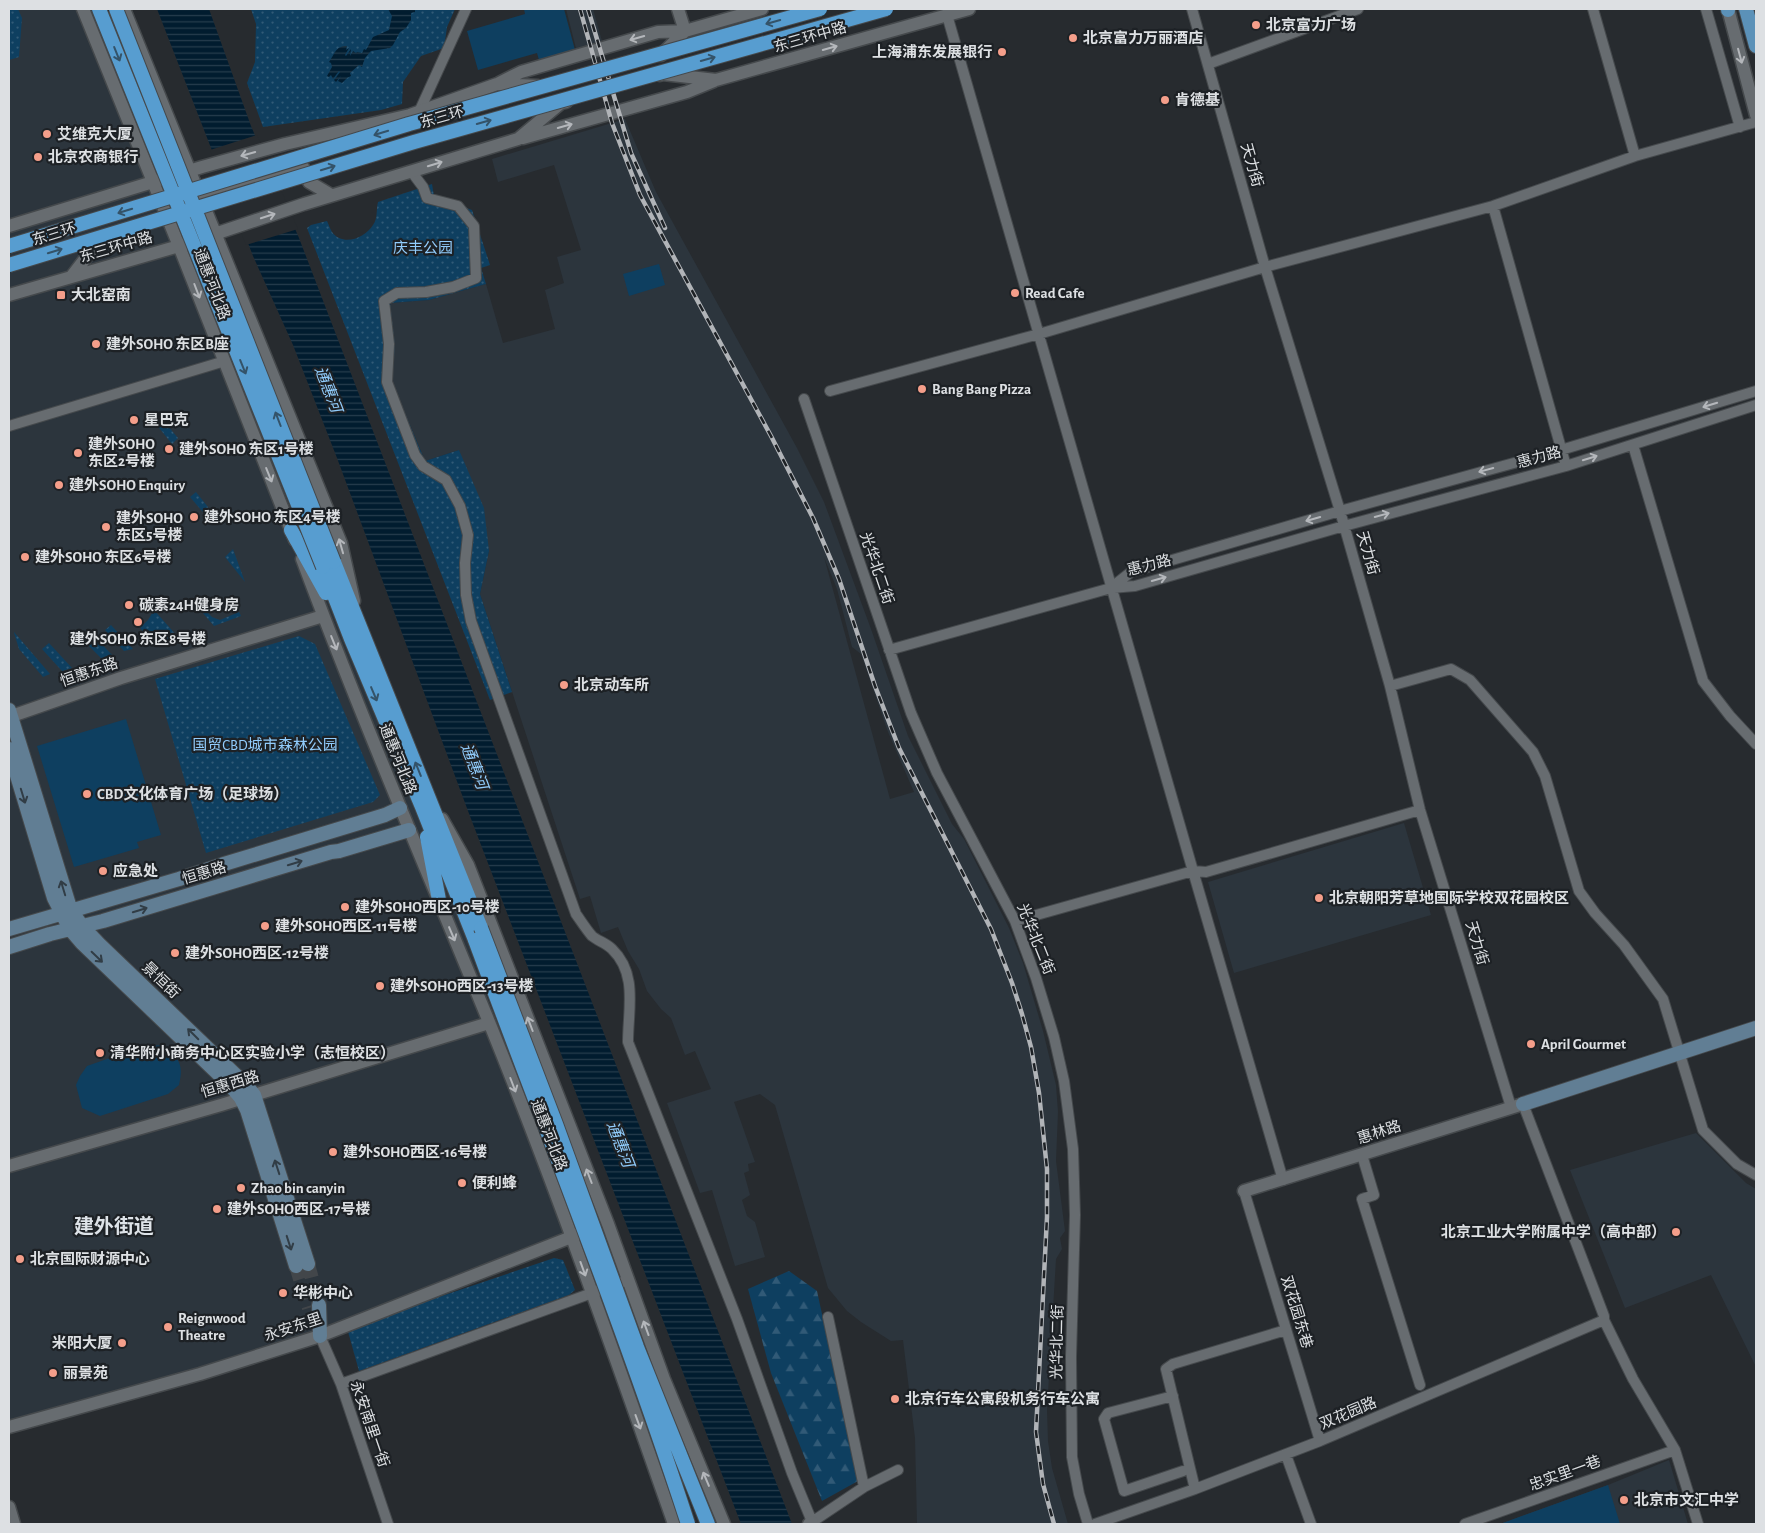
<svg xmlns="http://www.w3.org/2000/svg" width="1765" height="1533" viewBox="0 0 1765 1533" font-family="'Alegreya Sans','Noto Sans SC',sans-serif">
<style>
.built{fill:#2c353d;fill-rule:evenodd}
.grass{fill:url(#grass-dots)}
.forest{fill:url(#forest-firs)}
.pitch{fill:#0e3f60}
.water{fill:url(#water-rules)}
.pier{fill:#272b2f}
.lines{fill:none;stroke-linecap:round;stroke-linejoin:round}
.secondary-tunnel{stroke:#42464a;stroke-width:14;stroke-dasharray:14 7;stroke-linecap:butt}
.minor-casing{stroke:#45494c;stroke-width:12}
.tertiary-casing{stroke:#45494c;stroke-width:15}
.secondary-casing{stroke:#45494c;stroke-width:16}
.primary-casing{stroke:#45494c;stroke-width:16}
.trunk-casing{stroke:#45494c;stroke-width:16}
.minor{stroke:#676c70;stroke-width:10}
.tertiary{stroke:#676c70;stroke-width:12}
.secondary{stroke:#617e94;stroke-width:14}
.primary{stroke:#5b91b8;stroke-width:14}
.trunk{stroke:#579dd0;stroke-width:14}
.rail-casing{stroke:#b1b4b8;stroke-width:4.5}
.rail{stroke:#1d2125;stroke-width:2.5;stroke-dasharray:8;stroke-linecap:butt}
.trunk-bridge-casing{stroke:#45494c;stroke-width:16;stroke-linecap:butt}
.trunk-bridge{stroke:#579dd0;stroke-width:14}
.oneway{stroke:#345369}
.oneway2{stroke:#b4b7bb}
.oneway3{stroke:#313d46}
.poi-dot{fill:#f49e8a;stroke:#1d2125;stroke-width:2}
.labels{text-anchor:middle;stroke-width:4.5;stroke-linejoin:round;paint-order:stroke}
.poi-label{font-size:15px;font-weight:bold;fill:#dde0e3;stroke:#1d2125;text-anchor:start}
.street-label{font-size:15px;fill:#dde0e3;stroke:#1d2125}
.park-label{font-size:15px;fill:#91ccfc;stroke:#1d2125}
.water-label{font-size:16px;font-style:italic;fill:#90cbfa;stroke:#1d2125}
.district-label{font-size:20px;font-weight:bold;fill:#dee3e8;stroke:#1d2125}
</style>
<defs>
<pattern id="grass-dots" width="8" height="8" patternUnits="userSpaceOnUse" patternTransform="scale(1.25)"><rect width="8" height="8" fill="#0e3f60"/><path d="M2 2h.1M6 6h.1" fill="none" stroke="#315a77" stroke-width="1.8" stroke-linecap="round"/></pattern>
<pattern id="forest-firs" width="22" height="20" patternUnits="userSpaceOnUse" patternTransform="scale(1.25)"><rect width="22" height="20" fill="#0e3f60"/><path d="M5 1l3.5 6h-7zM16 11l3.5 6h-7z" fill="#315a77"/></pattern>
<pattern id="water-rules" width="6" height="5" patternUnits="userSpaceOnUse" patternTransform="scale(1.25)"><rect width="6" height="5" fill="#011c2f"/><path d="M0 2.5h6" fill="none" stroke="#263d4d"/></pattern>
</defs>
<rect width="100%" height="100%" fill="#272b2f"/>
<path class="built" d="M9,9H99L585,1229L320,1336L9,1428Z
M566,9H593L605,52L579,60Z
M625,119L656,192L797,448L824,502L871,629L908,736L952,824L964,839L1009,928L1023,963L1043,1031L1056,1085L1058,1112L1056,1161L1065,1231L1060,1238L1062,1249L1056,1259L1047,1410L1048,1441L1052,1468L1068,1524H917L915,1438L903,1340L891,1341L861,1322L847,1311L828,1288L775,1105L760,1094L734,1102L755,1162L748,1164L749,1171L744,1173L750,1195L742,1200L747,1216L755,1222L765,1257L735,1266L712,1190L700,1193L667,1103L711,1089L695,1051L685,1055L671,1018L661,1009L647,991L639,969L628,951L618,927L601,933L590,896L580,899L480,594L489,551L459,450L425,461L392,382L395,345L390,303L429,300L486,284L503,343L555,329L545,290L564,283L557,257L581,250L554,165L498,182L492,159ZM824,557L837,589L852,647L861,654L888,732L914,792L890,799Z
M1404,823L1431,915L1234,973L1208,882Z
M1696,1133L1746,1183L1756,1189V1367L1711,1275L1625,1308L1570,1170Z
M1669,1460L1688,1524H1500L1608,1485Z"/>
<path class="grass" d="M9,9H18L22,18L19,57L9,60Z
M251,9H455L447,27L444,48L421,56L403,82L402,104L381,110L263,127L247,83L255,62L256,24Z
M432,184L434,196L472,210L490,265L481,268L486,284L429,300L390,303L395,345L392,382L425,461L459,450L484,508L489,551L480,594L512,692L490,700L307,228L311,225L327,221C329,225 330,229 332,232C343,247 365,238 373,225C378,219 376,209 378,202Z
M156,412L178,438L172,444L148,414Z
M196,492L212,512L207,517L190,497Z
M233,549L245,582L225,557Z
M154,610L178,637L155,644L140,628L148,620Z
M206,611L212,617L220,620L239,612L241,616L214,626L202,612Z
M111,625L133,649L124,651L105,630Z
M14,633V632L50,674L43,677L19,649Z
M299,636L315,644L380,795L373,802L206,853L155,679Z
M95,637L113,656L102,659L88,645Z
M49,643L72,668L62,671L42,649Z
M554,1258L563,1260L575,1290L569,1295L359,1371L347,1328Z"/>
<path class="forest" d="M789,1271L817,1291L858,1481L822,1501L771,1373L748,1289Z"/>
<path class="pitch" d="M524,9H564L575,50L539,60L537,53L478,70L467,31L525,14Z
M659,264L665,285L629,296L623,274Z
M126,719L161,835L137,842L139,848L74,867L37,746Z
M162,1045C179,1058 184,1063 179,1085L168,1094L100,1116L82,1108L76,1085L80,1076L87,1066L141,1047Z
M1608,1485L1620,1524H1500Z"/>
<path class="water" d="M157,9H209L251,126L299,238L792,1524H741L468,811L337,458L293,345L253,256Z
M388,9H415V12L411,13V20L406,28L400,32L393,45L390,48L371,51L365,58L362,67L359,65L350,73L351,76L347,78L342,83L338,81L341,76L336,82L334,80L340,72L339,71L333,79L331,75L329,77L327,76L332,67L331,63L329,62C335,54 335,46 347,46L346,50L349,48L345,55L346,56L351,49L350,56L353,51L356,53L357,52L362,53L364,49L366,50L373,37L389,30L392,16Z"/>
<path class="pier" d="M257,135L298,229L246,245L210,150Z"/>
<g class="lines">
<path class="secondary-tunnel" d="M308,1264L319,1305
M296,1266L309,1308"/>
<defs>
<path id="minor" d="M1192,9L1265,267L1340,511L1390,686L1420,810L1511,1107
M1593,9L1635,156
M1706,9L1740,127
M947,15L1193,871L1283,1180
M1208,64L1358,9
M419,112L466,9
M414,175L423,187L427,198L458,206L474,226L476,278L453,287L426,292L397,293L384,301L389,344L387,382L415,455L423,466L446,480L460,506L468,535L465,563L466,595L471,621L576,914C581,921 586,929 592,936C598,941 606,943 612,949C638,974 628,1009 628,1042L737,1319L792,1473L813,1524
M1493,206L1566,466
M830,391L1039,334L1265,267L1493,206L1635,156L1756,122
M804,399L911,713L937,773L1015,921L1036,978L1054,1037L1064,1081L1073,1149L1075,1215L1071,1357L1072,1457L1079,1494L1088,1524
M9,426L225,361
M1633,445L1703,681L1730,716L1756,744
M1112,587L1131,572L1340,511L1561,450L1756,391
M889,650L1111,588L1135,586L1344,526L1566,466L1756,405
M1390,686L1451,669L1470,680L1533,752L1545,776L1579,891L1595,913L1624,945L1663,999L1703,1130L1737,1164L1756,1175
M1015,921L1193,871L1206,872L1420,810
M1362,1155L1374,1195L1362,1199L1420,1385
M1244,1191L1320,1441
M828,1317L864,1487
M1604,1320L1633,1379L1675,1450L1698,1524
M320,1336L341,1384L388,1524
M341,1384L628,1280
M1173,1396L1108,1413L1104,1419L1124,1491L1183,1471
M1286,1455L1311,1524
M1195,1489L1166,1369L1173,1364L1286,1330
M812,1522L864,1487L898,1470
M1095,1524L1195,1489L1320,1441L1604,1320V1316L1523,1104
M1465,1524L1675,1450"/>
<path id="tertiary" d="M83,9L179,246L295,540
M124,9L341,543L354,601
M1728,9L1756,115
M661,55L685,31L762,9
M660,75L663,74L716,80L969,9
M499,83L521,72L658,32L685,31L678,9
M523,138L687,92L714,81
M303,167L309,182L331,195
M194,201L303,168
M9,226L202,167L285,144L410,115L497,84L538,86
M72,276L91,251L109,235
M9,295L179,246L304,204L518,139L561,103L566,102
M302,559C360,715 426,868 489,1022C556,1187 615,1356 674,1524
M9,717L121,678L323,616
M442,819L468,865L608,1224L664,1379L724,1524
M9,1166L221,1105L489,1023
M1244,1191L1523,1104
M9,1427L200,1374L320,1336L579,1234
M9,1507L14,1524
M809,1524L812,1522"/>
<path id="secondary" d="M9,710L71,911L82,926L99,944L246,1085L254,1095L308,1264
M9,749L54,898L70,929L82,943L229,1084L241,1098L247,1110L296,1266
M9,929L179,879L224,864L385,815L400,808
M9,947L50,934L103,921L331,852L339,851L409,830
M1523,1104L1756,1028
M319,1305L320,1336"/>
<path id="primary" d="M1746,9L1756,46
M1728,10V9"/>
<path id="trunk" d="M291,530L326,593
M334,562L481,928
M323,567L351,639L422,807L475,940
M427,837L440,905"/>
</defs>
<use href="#minor" class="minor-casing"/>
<use href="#tertiary" class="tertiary-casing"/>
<use href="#secondary" class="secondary-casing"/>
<use href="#primary" class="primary-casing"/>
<use href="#trunk" class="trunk-casing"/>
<use href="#minor" class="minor"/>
<use href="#tertiary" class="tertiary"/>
<use href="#secondary" class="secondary"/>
<use href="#primary" class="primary"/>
<use href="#trunk" class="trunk"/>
<defs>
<path id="rail" d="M580,9L612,123L640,195L771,436L813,518L839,579L875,686L899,748L991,929L1012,983L1022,1014L1031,1047L1039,1093L1047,1169V1217L1036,1432L1043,1484L1054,1524
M588,9L631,153L665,228"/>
</defs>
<use href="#rail" class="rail-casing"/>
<use href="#rail" class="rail"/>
<defs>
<path id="trunk-bridge" d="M99,9L323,567
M116,9L334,562
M9,246L409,124L820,9
M9,265L414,142L886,9
M481,928L556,1124L637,1347L708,1524
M475,940C547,1134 624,1327 688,1524"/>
</defs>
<use href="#trunk-bridge" class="trunk-bridge-casing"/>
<use href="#trunk-bridge" class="trunk-bridge"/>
</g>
<defs><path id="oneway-shaft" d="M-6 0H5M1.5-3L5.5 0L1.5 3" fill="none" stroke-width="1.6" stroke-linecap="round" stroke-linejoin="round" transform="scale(1.25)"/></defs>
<g class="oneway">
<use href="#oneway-shaft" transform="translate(773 22) rotate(164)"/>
<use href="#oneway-shaft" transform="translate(117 54) rotate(68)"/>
<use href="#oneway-shaft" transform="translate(708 59) rotate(-16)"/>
<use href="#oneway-shaft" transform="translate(484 122) rotate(-16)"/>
<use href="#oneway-shaft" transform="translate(381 133) rotate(163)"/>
<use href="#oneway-shaft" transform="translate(328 168) rotate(-17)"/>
<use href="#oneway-shaft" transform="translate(125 211) rotate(163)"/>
<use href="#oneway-shaft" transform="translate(55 251) rotate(-17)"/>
<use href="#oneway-shaft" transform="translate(243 367) rotate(68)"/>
<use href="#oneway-shaft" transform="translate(278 419) rotate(-111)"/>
<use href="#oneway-shaft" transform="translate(374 694) rotate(67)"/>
<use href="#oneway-shaft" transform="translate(418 769) rotate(-112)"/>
</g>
<g class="oneway2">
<use href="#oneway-shaft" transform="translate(637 38) rotate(164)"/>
<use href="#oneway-shaft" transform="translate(830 48) rotate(-16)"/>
<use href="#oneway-shaft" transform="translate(1740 56) rotate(75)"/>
<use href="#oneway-shaft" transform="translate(565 126) rotate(-16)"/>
<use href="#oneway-shaft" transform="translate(248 154) rotate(164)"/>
<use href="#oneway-shaft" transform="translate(435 164) rotate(-17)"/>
<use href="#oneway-shaft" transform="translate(268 216) rotate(-18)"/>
<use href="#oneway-shaft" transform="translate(197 291) rotate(69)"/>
<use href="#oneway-shaft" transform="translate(1710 405) rotate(163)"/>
<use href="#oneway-shaft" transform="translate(1590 458) rotate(-17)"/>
<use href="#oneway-shaft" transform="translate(1486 470) rotate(165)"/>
<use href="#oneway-shaft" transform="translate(269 475) rotate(68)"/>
<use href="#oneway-shaft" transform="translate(1382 515) rotate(-15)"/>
<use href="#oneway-shaft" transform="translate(1313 519) rotate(164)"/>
<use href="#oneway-shaft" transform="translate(341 546) rotate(-106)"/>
<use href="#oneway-shaft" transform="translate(1159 579) rotate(-16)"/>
<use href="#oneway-shaft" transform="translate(334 643) rotate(68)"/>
<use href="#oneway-shaft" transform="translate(452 934) rotate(67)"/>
<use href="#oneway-shaft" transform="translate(530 1024) rotate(-111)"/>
<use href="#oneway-shaft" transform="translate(513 1085) rotate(69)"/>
<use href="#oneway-shaft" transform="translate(589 1176) rotate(-111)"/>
<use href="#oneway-shaft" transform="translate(583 1269) rotate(70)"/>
<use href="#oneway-shaft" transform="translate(646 1328) rotate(-110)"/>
<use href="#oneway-shaft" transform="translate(638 1422) rotate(70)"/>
<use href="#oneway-shaft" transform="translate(706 1479) rotate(-113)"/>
</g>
<g class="oneway3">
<use href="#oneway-shaft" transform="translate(23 796) rotate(73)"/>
<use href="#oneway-shaft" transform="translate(295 863) rotate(-17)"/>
<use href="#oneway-shaft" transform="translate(63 888) rotate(-107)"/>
<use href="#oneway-shaft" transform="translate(140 910) rotate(-17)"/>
<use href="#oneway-shaft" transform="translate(97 957) rotate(44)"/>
<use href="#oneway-shaft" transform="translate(193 1034) rotate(-135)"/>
<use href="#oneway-shaft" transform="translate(277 1167) rotate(-108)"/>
<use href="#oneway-shaft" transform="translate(289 1243) rotate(72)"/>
</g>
<g class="poi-dot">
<circle cx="1256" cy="25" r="5"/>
<circle cx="1073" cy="38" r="5"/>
<circle cx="1002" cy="52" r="5"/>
<circle cx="1165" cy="100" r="5"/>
<circle cx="47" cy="134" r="5"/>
<circle cx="38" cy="157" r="5"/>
<circle cx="1015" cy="293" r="5"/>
<rect x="56" y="290" width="10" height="10" rx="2.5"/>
<circle cx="96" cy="344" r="5"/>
<circle cx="922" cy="389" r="5"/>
<circle cx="134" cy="420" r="5"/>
<circle cx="169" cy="449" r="5"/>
<circle cx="78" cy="453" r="5"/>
<circle cx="59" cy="485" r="5"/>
<circle cx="194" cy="517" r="5"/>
<circle cx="106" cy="527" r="5"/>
<circle cx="25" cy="557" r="5"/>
<circle cx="129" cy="605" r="5"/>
<circle cx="138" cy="622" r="5"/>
<circle cx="564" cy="685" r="5"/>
<circle cx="87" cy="794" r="5"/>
<circle cx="103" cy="871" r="5"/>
<circle cx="1319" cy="898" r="5"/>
<circle cx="345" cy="907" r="5"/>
<circle cx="265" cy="926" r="5"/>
<circle cx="175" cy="953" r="5"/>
<circle cx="380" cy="986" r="5"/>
<circle cx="1531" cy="1044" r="5"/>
<circle cx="100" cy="1053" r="5"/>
<circle cx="333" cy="1152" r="5"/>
<circle cx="462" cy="1183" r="5"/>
<circle cx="241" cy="1188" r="5"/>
<circle cx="217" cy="1209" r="5"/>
<circle cx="1676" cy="1232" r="5"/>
<circle cx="20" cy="1259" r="5"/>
<circle cx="283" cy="1293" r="5"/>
<circle cx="168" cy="1327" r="5"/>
<circle cx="122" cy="1343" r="5"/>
<circle cx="53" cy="1373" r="5"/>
<circle cx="895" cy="1399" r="5"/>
<circle cx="1624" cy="1500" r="5"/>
</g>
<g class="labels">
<g class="poi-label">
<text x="1266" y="30">北京富力广场</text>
<text x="1083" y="43">北京富力万丽酒店</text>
<text x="992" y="57" text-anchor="end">上海浦东发展银行</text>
<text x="1175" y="105">肯德基</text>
<text x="57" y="139">艾维克大厦</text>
<text x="48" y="162">北京农商银行</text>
<text x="1025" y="298">Read Cafe</text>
<text x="71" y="300">大北窑南</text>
<text x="106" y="349">建外SOHO 东区B座</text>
<text x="932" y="394">Bang Bang Pizza</text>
<text x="144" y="425">星巴克</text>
<text x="88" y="449">建外SOHO<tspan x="88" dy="17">东区2号楼</tspan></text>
<text x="179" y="454">建外SOHO 东区1号楼</text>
<text x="69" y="490">建外SOHO Enquiry</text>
<text x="204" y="522">建外SOHO 东区4号楼</text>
<text x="116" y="523">建外SOHO<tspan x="116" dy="17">东区5号楼</tspan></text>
<text x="35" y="562">建外SOHO 东区6号楼</text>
<text x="139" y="610">碳素24H健身房</text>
<text x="138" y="644" text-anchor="middle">建外SOHO 东区8号楼</text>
<text x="574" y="690">北京动车所</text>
<text x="97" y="799">CBD文化体育广场（足球场）</text>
<text x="113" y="876">应急处</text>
<text x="1329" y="903">北京朝阳芳草地国际学校双花园校区</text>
<text x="355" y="912">建外SOHO西区-10号楼</text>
<text x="275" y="931">建外SOHO西区-11号楼</text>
<text x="185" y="958">建外SOHO西区-12号楼</text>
<text x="390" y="991">建外SOHO西区-13号楼</text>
<text x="1541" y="1049">April Gourmet</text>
<text x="110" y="1058">清华附小商务中心区实验小学（志恒校区）</text>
<text x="343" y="1157">建外SOHO西区-16号楼</text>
<text x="472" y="1188">便利蜂</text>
<text x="251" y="1193">Zhao bin canyin</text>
<text x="227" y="1214">建外SOHO西区-17号楼</text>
<text x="1666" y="1237" text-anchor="end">北京工业大学附属中学（高中部）</text>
<text x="30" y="1264">北京国际财源中心</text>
<text x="293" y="1298">华彬中心</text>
<text x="178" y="1323">Reignwood<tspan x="178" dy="17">Theatre</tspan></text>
<text x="112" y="1348" text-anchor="end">米阳大厦</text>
<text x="63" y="1378">丽景苑</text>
<text x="905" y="1404">北京行车公寓段机务行车公寓</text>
<text x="1634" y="1505">北京市文汇中学</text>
</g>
<g class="street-label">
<text transform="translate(810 37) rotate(-16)" y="5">东三环中路</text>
<text transform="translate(442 117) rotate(-16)" y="5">东三环</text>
<text transform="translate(1252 165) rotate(74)" y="5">天力街</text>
<text transform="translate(54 234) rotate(-17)" y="5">东三环</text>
<text transform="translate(116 247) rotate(-16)" y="5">东三环中路</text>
<text transform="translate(212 284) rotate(69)" y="5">通惠河北路</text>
<text transform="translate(1539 457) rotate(-15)" y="5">惠力路</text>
<text transform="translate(1368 553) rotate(74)" y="5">天力街</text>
<text transform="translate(1149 565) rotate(-14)" y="5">惠力路</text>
<text transform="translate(877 568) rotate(71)" y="5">光华北二街</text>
<text transform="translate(89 672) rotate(-19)" y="5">恒惠东路</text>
<text transform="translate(398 759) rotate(68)" y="5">通惠河北路</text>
<text transform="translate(204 873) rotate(-17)" y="5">恒惠路</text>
<text transform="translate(1036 939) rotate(68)" y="5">光华北二街</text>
<text transform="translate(1477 943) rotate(73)" y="5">天力街</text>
<text transform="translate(161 980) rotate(44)" y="5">景恒街</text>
<text transform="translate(230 1084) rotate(-17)" y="5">恒惠西路</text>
<text transform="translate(1379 1132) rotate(-18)" y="5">惠林路</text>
<text transform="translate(549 1135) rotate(69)" y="5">通惠河北路</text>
<text transform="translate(1297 1312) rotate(73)" y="5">双花园东巷</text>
<text transform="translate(293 1327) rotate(-18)" y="5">永安东里</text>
<text transform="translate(1057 1342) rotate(-89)" y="5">光华北二街</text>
<text transform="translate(1348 1413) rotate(-23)" y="5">双花园路</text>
<text transform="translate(370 1424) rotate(71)" y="5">永安南里一街</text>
<text transform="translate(1565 1473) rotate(-20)" y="5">忠实里一巷</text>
</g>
<g class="park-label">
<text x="423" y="253">庆丰公园</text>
<text x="265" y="750">国贸CBD城市森林公园</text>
</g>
<g class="water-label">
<text transform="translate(329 389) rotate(69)" y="6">通惠河</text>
<text transform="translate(475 766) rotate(69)" y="6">通惠河</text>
<text transform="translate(621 1144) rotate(69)" y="6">通惠河</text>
</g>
<g class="district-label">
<text x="114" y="1233">建外街道</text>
</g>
</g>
<rect width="1765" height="1533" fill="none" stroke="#dde0e3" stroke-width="20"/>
</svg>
